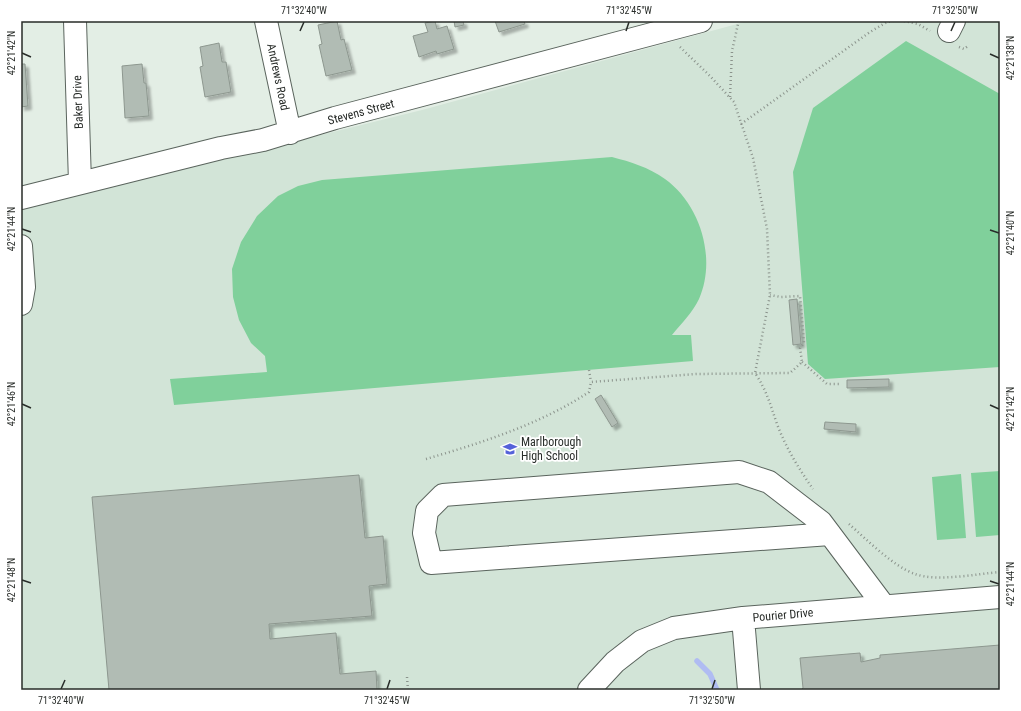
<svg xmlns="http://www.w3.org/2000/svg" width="1021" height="711" viewBox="0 0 1021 711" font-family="'Roboto Condensed',sans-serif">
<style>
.built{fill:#d2e4d7}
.green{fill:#80d09b}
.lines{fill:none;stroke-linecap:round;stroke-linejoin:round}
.stream{stroke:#b0bcf2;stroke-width:5.5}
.building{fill:#b1bcb4;stroke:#8d978f;filter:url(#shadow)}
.minor-casing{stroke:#5a645d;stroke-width:24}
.path{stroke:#8b938c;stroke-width:2.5;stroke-dasharray:1 3;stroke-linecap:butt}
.minor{stroke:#fff;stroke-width:22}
.ticks{fill:none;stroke:#282c29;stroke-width:1.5}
.labels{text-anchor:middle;stroke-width:3.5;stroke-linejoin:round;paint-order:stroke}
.street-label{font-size:12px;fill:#282c29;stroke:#fff}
.poi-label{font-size:12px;fill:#282c29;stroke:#fff;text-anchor:start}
.neatline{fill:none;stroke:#282c29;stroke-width:1.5}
.ticks-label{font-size:10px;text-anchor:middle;fill:#282c29}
</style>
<defs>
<filter id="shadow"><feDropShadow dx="3.5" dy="3.5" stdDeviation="1" flood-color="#0004"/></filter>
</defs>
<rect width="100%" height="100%" fill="#e3eee5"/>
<path class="built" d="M748,21H1000V690H21V209L422,110Z"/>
<path class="green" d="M906,41L1000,94V367L825,379L808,364L793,172L813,108Z
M612,157C631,162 648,167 665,179C700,204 717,258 699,299C693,312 681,324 672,335H691L693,361L174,405L170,379L267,372L265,356L251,343L239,320L233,297L232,269L241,242L257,216L278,196L298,186L322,180Z
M1000,471V535L976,537L971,473Z
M961,474L966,538L937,540L932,477Z"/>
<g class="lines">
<path class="stream" d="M697,661L710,674L717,690"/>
</g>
<path class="building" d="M337,21L341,40L344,39L352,70L326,76L319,45L322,44L318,25Z
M435,21L437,29L447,26L454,49L437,54L436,51L419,57L413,36L428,32L425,23Z
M454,21H463L464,25L455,27Z
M495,21H524L525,24L499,32Z
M219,43L222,62H226L231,92L205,97L200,67L203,66L200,47Z
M21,64H25L28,106L21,107Z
M142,64L144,83H146L149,116L125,118L122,66Z
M797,299L801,344L793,345L789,300Z
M889,379V387L847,388V380Z
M601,395L618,423L612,427L595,399Z
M825,422L856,424V432L824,429Z
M359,475L365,538L383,536L387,584L369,586L372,616L269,624L270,639L336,633L340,674L376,671L377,690H109L92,497Z
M1000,645V690H801L803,688L800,658L860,653L861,662L880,658V655Z"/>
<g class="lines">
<defs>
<path id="minor" d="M75,21L80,183
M266,21L290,133
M949,31L954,21
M21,198L221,148L263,140L335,118L701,21
M21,246L24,287L21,304
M830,534L431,563L424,533L427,511L443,495L739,472L769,482L821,522L884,606
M743,618L749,690
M589,690L615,662L642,641L674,628L743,618L1000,597"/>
</defs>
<use href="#minor" class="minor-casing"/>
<path class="path" d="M904,21L918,24L930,31
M680,47L710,76L734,102L753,158L767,229L770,295L755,373C767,391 770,404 777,424C786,448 799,469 813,489
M959,47L964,49L968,46
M730,97L732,51L738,24
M741,124L870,32L887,22L893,21
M802,362L827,384H841
M589,370L591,382
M426,459C481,443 541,424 589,392L591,382L696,374L790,373L802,362L800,348L804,343L800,296L781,297L770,295
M849,524C866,539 894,567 915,574C937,582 976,574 1000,572
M407,677L408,690"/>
<use href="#minor" class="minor"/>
</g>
<path class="ticks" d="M300,31L304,22M626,31L629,22M951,31L955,22M22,53L31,57M990,54L999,58M22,229L31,232M990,230L999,233M22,404L31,408M990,405L999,409M22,580L31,583M990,581L999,584M61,689L65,680M387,689L390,680M712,689L715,680"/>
<defs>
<symbol id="school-bare" viewBox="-9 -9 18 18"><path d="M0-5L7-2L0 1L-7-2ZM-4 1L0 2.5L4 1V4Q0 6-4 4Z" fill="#5562d9" stroke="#fff" stroke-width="2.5" paint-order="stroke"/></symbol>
</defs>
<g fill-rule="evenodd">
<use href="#school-bare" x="500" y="439" width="20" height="20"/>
</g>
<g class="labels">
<g class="street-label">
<text transform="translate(278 77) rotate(78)" y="4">Andrews Road</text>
<text transform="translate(78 102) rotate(-92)" y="4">Baker Drive</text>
<text transform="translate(361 112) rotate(-15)" y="4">Stevens Street</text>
<text transform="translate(783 615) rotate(-5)" y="4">Pourier Drive</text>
</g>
<g class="poi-label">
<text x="521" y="446">Marlborough<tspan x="521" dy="14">High School</tspan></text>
</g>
</g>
<rect width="1021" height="711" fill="none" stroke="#ffffff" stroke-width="44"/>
<rect x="22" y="22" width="977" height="667" class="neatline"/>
<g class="ticks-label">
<text x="304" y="14">71°32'40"W</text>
<text x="629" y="14">71°32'45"W</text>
<text x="955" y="14">71°32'50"W</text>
<text transform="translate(11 53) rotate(-90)" y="4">42°21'42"N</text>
<text transform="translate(1010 58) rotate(-90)" y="4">42°21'38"N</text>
<text transform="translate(11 229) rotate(-90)" y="4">42°21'44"N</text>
<text transform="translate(1010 233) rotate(-90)" y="4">42°21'40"N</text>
<text transform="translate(11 404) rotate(-90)" y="4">42°21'46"N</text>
<text transform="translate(1010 409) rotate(-90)" y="4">42°21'42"N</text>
<text transform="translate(11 580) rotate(-90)" y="4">42°21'48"N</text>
<text transform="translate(1010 584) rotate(-90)" y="4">42°21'44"N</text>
<text x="61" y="704">71°32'40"W</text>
<text x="387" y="704">71°32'45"W</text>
<text x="712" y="704">71°32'50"W</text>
</g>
</svg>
